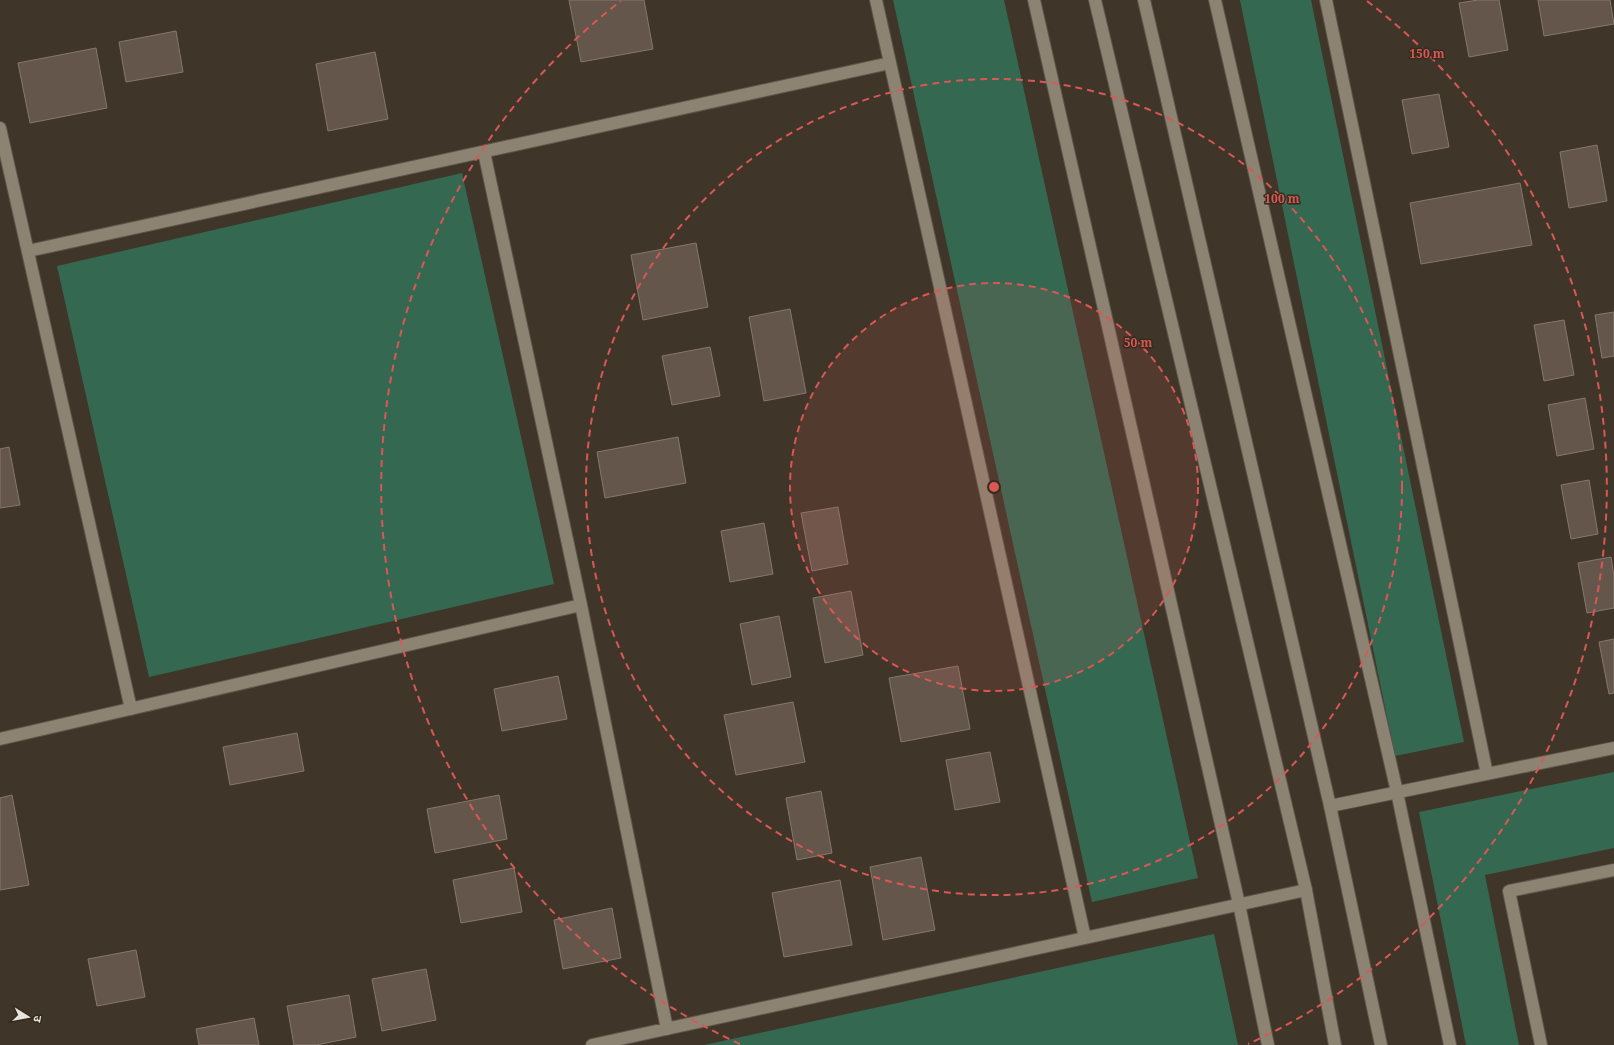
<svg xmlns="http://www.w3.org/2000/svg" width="1614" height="1045" viewBox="0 0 1614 1045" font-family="'Noto Serif','Noto Sans Devanagari',serif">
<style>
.green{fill:#346851}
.building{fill:#64564b;stroke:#86776c}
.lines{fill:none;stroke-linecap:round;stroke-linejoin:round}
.lane-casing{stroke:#5c554a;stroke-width:14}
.street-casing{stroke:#5c554a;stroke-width:14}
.secondary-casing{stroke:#5c554a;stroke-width:14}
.lane{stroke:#8c8373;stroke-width:12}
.street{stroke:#8c8373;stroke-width:12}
.secondary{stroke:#8c8373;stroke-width:12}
.ring{fill:none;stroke:#da5755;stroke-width:2;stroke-dasharray:7 5}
.centre{fill:#da5755;stroke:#342c1f;stroke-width:2}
.ring-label{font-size:12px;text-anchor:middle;font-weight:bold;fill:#da5755;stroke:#342c1f;stroke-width:3;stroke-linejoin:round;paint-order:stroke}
</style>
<rect width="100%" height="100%" fill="#3f3629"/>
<path class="green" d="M893,0H1004L1198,878L1092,902Z
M1240,0H1311L1464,742L1395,756Z
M462,173L554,584L149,677L57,266Z
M1614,772V848L1485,875L1519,1045H1466L1419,812Z
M1214,934L1238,1045H704Z"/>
<path class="building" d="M569,0H644L653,49L581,62Z
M1478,0H1499L1508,50L1469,57L1459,3Z
M1538,0H1610L1614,24L1544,36Z
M176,31L183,72L126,82L119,42Z
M96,48L107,108L30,123L18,63Z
M375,52L388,119L328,131L316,64Z
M1439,94L1449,147L1412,154L1402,100Z
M1597,145L1607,201L1569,208L1560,152Z
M1520,183L1532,245L1421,264L1410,203Z
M696,243L708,307L643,320L631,255Z
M790,309L806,393L764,401L749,317Z
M1614,312V356L1602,358L1595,315Z
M1564,320L1574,375L1544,381L1534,325Z
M710,347L720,396L672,405L662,356Z
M1585,398L1594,449L1557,456L1548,405Z
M678,437L686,483L605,498L597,452Z
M9,447L20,505L0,508V449Z
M1589,480L1598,534L1571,539L1561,485Z
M838,507L848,564L812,571L801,513Z
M764,523L773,574L730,582L721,531Z
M1611,557L1614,576V608L1587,613L1578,563Z
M851,591L863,655L825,663L813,598Z
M779,616L791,677L752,685L740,624Z
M1614,639V693L1609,694L1599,642Z
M958,666L970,729L901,742L889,678Z
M558,676L567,719L502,731L494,689Z
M793,702L805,762L736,775L724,715Z
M297,733L304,771L230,785L223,747Z
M990,752L1000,802L955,810L946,760Z
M821,791L832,853L797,860L786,798Z
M12,795L29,885L0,890V798Z
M499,795L507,839L435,853L427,809Z
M921,857L935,930L883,940L870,867Z
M514,868L522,912L461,923L453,880Z
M840,880L852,945L784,957L772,893Z
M612,908L621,958L563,969L554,920Z
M136,950L145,997L97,1006L88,959Z
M426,969L436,1020L382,1031L372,979Z
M349,995L356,1037L316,1045H294L287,1006Z
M254,1018L259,1045H199L196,1029Z"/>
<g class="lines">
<defs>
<path id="lane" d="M876,0L1085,938
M0,128L131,709
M484,152L581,605L667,1029
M28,251L890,63
M0,739L581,605
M592,1045L1306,890"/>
<path id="street" d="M1034,0L1239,904L1268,1045
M1215,0L1397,792L1450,1045
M1326,0L1487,774
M1330,806L1614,748
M1541,1045L1509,891L1614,870"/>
<path id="secondary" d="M1095,0L1306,890L1335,1045
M1144,0L1330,806L1381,1045"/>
</defs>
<use href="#lane" class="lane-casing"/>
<use href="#street" class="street-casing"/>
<use href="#secondary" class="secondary-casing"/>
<use href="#lane" class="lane"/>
<use href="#street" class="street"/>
<use href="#secondary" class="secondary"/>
</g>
<circle cx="994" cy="487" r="204" fill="#da5755" fill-opacity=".12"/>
<g class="ring">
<circle cx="994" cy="487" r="204"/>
<circle cx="994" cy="487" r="408"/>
<path d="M740 1044A612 612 0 0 1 621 1M1367 1A612 612 0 0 1 1248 1044"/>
</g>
<circle cx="994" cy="487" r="6" class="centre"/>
<g class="ring-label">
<text x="1427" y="58">150 m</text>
<text x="1282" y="203">100 m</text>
<text x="1138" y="347">50 m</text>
</g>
<g transform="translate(28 1017) rotate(101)" stroke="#342c1f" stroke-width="3" paint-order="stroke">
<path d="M0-3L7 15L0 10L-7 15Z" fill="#e8e3db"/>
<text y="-6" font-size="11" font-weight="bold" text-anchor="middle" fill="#e8e3db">उ</text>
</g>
</svg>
